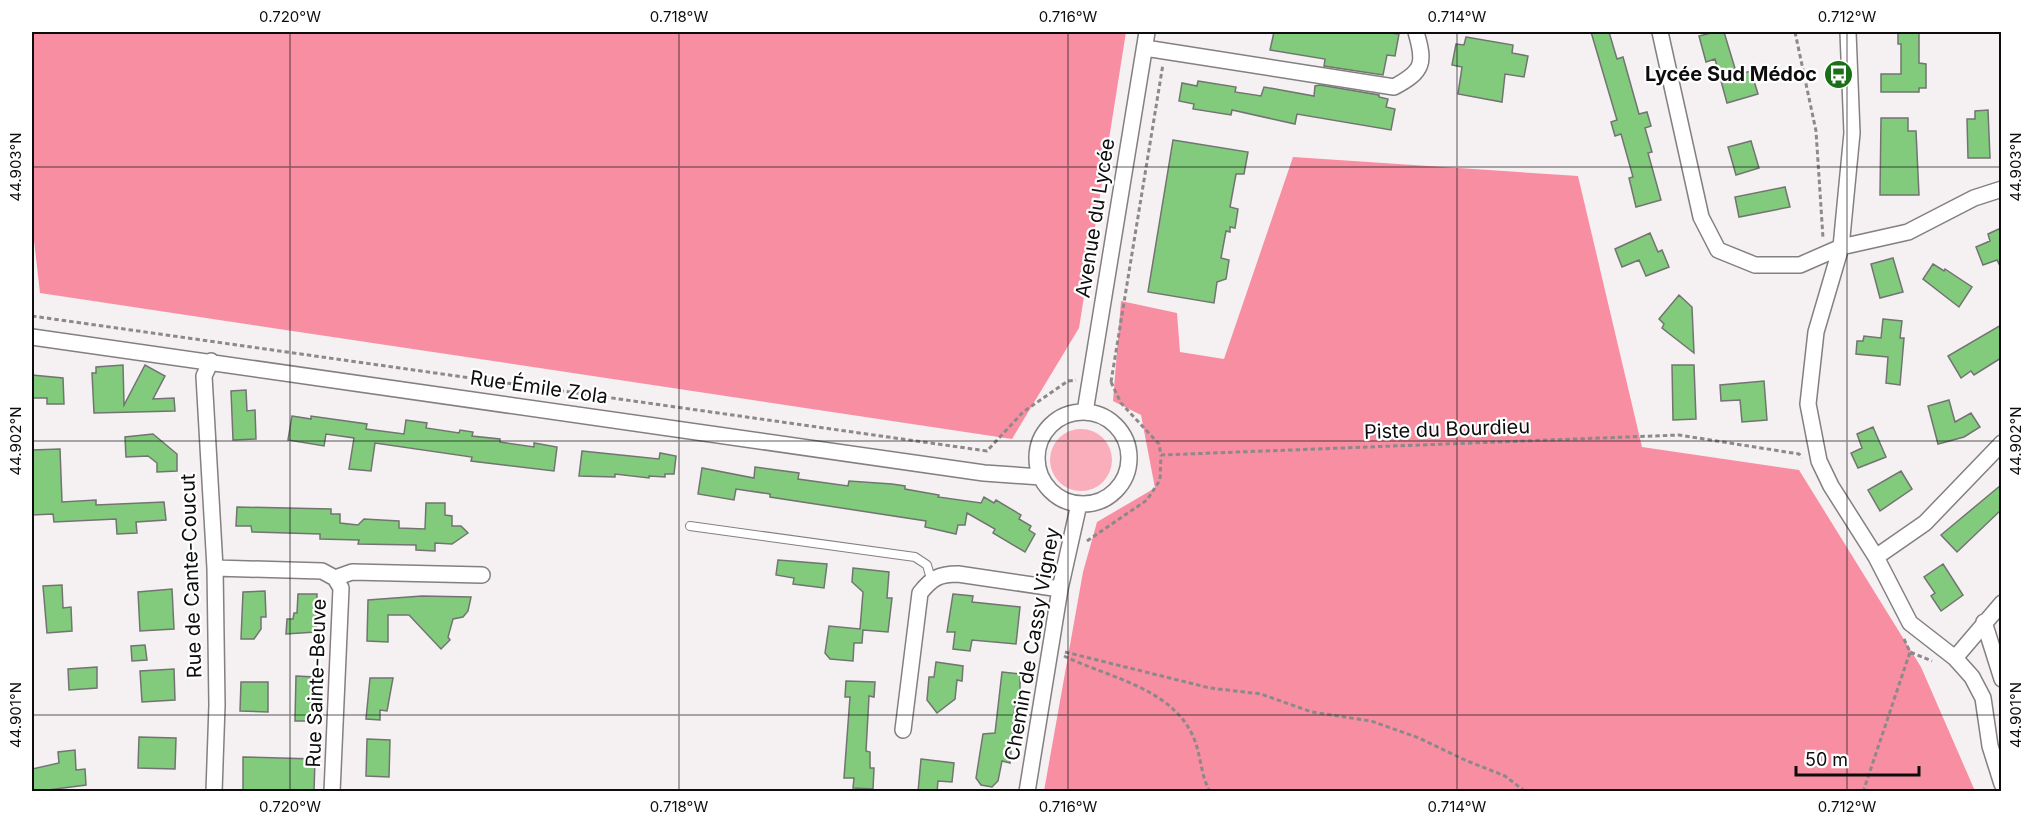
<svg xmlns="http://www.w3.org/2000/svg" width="2033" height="823" viewBox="0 0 2033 823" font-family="Inter,sans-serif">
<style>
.green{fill:#faadba}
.forest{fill:#f88ea2}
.building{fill:#82cb7d;stroke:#727472;stroke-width:1.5}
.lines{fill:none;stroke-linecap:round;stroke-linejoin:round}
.lane-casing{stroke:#847f80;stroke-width:10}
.street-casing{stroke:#847f80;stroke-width:18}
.path{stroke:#8d898a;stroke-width:3;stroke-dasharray:4.5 3;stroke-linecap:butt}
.lane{stroke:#fff;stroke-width:8}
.street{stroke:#fff;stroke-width:15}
.ticks{fill:none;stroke:#0e0d0d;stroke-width:1.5;stroke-opacity:0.45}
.labels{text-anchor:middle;stroke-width:4.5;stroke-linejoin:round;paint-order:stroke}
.poi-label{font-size:20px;font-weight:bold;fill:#0e0d0d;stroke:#fff;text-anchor:end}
.street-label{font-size:20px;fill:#0e0d0d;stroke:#fff}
.neatline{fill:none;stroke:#0e0d0d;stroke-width:2}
.ticks-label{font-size:15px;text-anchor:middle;fill:#0e0d0d}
</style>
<rect width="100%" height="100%" fill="#f5f0f1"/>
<path class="green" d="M1050 460a31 31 0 1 1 62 0a31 31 0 1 1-62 0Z"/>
<path class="forest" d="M32,32H1126L1079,328L1012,439L40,293L32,223Z
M1293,157L1578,176L1642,447L1799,470L1921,667L1975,791H1044L1083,572L1097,522L1155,488L1141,415L1113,401L1121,301L1177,313L1180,352L1224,359Z"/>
<path class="building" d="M1274,32H1381L1399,34L1395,56L1387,55L1383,75L1324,66L1325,59L1270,50Z
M1591,32H1609L1617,59L1623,57L1639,114L1647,112L1651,126L1645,128L1652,152L1648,153L1661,200L1636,207L1629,178L1633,177L1621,134L1615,136L1611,122L1617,120Z
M1715,32H1724L1737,75L1751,71L1758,94L1727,103L1715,59L1706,62L1699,36Z
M1898,32H1919V63L1926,64V88H1919V92H1881V74H1901V44H1898Z
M1466,37L1513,45L1512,53L1528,56L1524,77L1505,74L1502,102L1458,94L1462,67L1452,65L1456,44L1464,45Z
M1198,81L1236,87L1235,92L1261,96L1264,87L1314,96L1315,86L1320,85L1379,95V97L1388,99L1386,107L1395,109L1391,130L1297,114L1295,124L1232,110L1231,115L1193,109L1194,104L1179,101L1182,83L1197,86Z
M1988,110L1990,158H1968L1967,119H1975V111Z
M1881,118H1908V131H1916L1919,195H1880Z
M1173,140L1248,152L1244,174H1236L1230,207L1238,209L1235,228L1230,227V232L1226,231L1221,258L1229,260L1226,279L1217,282L1214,303L1148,292Z
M1751,141L1759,168L1736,175L1728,147Z
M1785,187L1790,207L1739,217L1735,197Z
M2001,228V268L1997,260L1983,265L1976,247L1990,241L1988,234Z
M1650,233L1658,252L1662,250L1669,267L1646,276L1639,260L1622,267L1615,249Z
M1893,258L1903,292L1880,298L1871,264Z
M1933,264L1944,271L1945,269L1972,287L1959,307L1923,279Z
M1679,295L1692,307L1694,353L1662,328L1664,324L1659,319Z
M1883,319L1902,321L1900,338H1904L1900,385L1886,383L1888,357L1856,354L1857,341H1863L1864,336L1881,338Z
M2001,325V358L1974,375L1971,371L1961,378L1948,356Z
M123,365L124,405L145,365L165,376L153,399L174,398L175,411L94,413L92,373H96V367Z
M1672,365H1694L1696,419L1673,420Z
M32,375L63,378L64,404H47V398H32Z
M1764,381L1767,420L1742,422L1740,400L1721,401L1720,385Z
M246,390L247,411L255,410L256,439L233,440L231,391Z
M1949,400L1955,422L1971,413L1980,427L1964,437L1938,444L1928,406Z
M292,416L311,419V416L367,424L366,429L404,434L406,420L427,423L426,428L459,433L460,430L473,432L472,436L500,439V442L534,447V443L557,447L554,471L471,461L472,457L375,443L371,471L349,469L354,438L326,434L324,446L288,440Z
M1873,427L1886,457L1858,468L1851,453L1862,448L1857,434Z
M153,434L177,454V471L157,472V463L148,456L126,457L125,437Z
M60,449L62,502L96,500V505L164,502L166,520L136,522L137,533L117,534L116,519L54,522L53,514L32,515V450Z
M582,451L659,459L660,453L676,456L674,474H665V477L649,476V478L615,474V477L579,476Z
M755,467L799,473L798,479L848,486L849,481L892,484L905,486V489L939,495L938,497L981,503L984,497L994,503L996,500L1021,515L1019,519L1031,526L1029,530L1035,534L1025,552L993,533L995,529L967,513L965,525H958L956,534L925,527L926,521L770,497V494L736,489L734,500L698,494L702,468L754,478Z
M1901,471L1912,489L1880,511L1868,490Z
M2001,485V510L1957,552L1941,535Z
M426,503H445V515L452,516V526H461L468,533L452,544L435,543V551L416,550V545L358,544L359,540L320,539V534L252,532L251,526H236L237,507L331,509V514H340V523L358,525L364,519L399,521V528L425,529Z
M778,560L827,564L824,588L793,584L794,578L776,575Z
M1943,564L1963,595L1941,611L1931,596L1935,593L1924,577Z
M853,568L889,572L887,598H892L888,632L863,630L862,643H854L853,661L830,659L825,653L829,626L860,629L863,592L852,582Z
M62,585L63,608L71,607L72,631L47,633L43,586Z
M172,589L174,629L140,631L138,592Z
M265,591L266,617H261V629L254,639H241L243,592Z
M298,594H317L316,632L286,634L287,619H293L294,613H297Z
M953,594L973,596L972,602L1020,607L1016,644L972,640L970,651L953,649L955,632H947Z
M422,596L471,597L468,611L463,617L453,619L448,637L450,640L441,649L409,615H388V642L367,641L368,600Z
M145,645L147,660L132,661L131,646Z
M936,662L963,666L962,681L957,680L955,699L937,713L927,700L929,677H934Z
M97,667V688L69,690L68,669Z
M174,669L175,700L142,702L140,671Z
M1002,672L1020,674V689L1018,705L1015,706L1010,763L1002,761L998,781L992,787L981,785L976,778L983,734L995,733Z
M296,676L315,677V721H295Z
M370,678H393L387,711L380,710V720L366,719Z
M846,681L875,682L874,697L869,696L866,751L870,752V768H874L873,789L853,788L854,778H844L850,697H845Z
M241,682H268V712L240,711Z
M139,737L176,738L175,769L138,768Z
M367,739L390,740L389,777L366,776Z
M75,750L76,770L85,769L86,785L33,792L32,769L59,763L58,752Z
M243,757L315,759L314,792H243Z
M921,759L954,763L952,782L938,781L937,792H918Z"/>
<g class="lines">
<defs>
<path id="lane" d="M690,526L915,557L927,565L931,579"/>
<path id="street" d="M1660,32L1701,217L1718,250L1755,265H1800L1841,247L1908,232L1974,198L2002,189
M1848,32L1852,133L1841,247L1816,332L1808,404L1819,461L1831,486L1876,557L1910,623L1955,658L1972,677L1983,698L1990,746L2002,784
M1145,48L1394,87C1424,71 1425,63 1416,32
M32,337L984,473L1041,477
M211,361L204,376L215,568L217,705L214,792
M1085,412L1147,32
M1037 458a46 46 0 1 1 92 0a46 46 0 1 1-92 0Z
M1876,557L1925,523L2002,443
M215,568L322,571L335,578L341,588L332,792
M335,578L352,572L482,575
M1984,622L2002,679
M1955,658L2002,603
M903,730L920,593C932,578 939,574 958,574L1060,589
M1027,792L1060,589L1079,504"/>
</defs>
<use href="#lane" class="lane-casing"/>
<use href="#street" class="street-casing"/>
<path class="path" d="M1795,32L1816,131L1823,238
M32,316L987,451L1023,412L1068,381L1076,380
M1111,382L1121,403L1159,444L1161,455L1679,435L1799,454L1802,458
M1111,382L1163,64
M1087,541L1147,500L1160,480L1161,455
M1904,639L1910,652L1932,661
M1065,652L1210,688L1261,694L1312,712L1371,721L1419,738L1465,760L1505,776L1526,792
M1064,656C1107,677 1169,687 1192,734C1201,752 1200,774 1210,792
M1863,792L1910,652"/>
<use href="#lane" class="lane"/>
<use href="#street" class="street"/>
</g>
<path class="ticks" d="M290,32V792M679,32V792M1068,32V792M1457,32V792M1847,32V792M32,167H2002M32,441H2002M32,715H2002"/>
<defs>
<symbol id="bus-disc" viewBox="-11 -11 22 22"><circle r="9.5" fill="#1a6f19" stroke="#fff"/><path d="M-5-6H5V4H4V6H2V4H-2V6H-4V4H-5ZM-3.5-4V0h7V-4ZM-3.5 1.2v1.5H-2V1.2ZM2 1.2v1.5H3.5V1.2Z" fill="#fff"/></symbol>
</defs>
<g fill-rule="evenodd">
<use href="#bus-disc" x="1822" y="58" width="33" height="33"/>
</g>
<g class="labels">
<g class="poi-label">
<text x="1817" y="81">Lycée Sud Médoc</text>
</g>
<g class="street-label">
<text transform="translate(1095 218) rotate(-81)" y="7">Avenue du Lycée</text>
<text transform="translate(539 387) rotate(8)" y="7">Rue Émile Zola</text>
<text transform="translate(1447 429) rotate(-2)" y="7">Piste du Bourdieu</text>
<text transform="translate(191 576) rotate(-92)" y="7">Rue de Cante-Coucut</text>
<text transform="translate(1032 644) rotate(-80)" y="7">Chemin de Cassy Vigney</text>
<text transform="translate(316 683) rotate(-88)" y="7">Rue Sainte-Beuve</text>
</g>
</g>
<rect width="2033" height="823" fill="none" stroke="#ffffff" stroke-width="66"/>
<path d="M1796 766v9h123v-9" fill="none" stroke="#0e0d0d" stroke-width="3"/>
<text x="1805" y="766" font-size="18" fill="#0e0d0d" stroke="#ffffff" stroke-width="4.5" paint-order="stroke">50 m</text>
<rect x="33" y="33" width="1967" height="757" class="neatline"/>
<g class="ticks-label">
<text x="290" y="22">0.720°W</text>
<text x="679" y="22">0.718°W</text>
<text x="1068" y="22">0.716°W</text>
<text x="1457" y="22">0.714°W</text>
<text x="1847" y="22">0.712°W</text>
<text transform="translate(16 167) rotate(-90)" y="5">44.903°N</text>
<text transform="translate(2016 167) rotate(-90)" y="5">44.903°N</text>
<text transform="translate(16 441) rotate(-90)" y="5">44.902°N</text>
<text transform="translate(2016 441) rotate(-90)" y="5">44.902°N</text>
<text transform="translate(16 715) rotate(-90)" y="5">44.901°N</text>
<text transform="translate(2016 715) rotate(-90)" y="5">44.901°N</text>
<text x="290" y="812">0.720°W</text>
<text x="679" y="812">0.718°W</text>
<text x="1068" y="812">0.716°W</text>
<text x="1457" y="812">0.714°W</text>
<text x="1847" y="812">0.712°W</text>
</g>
</svg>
